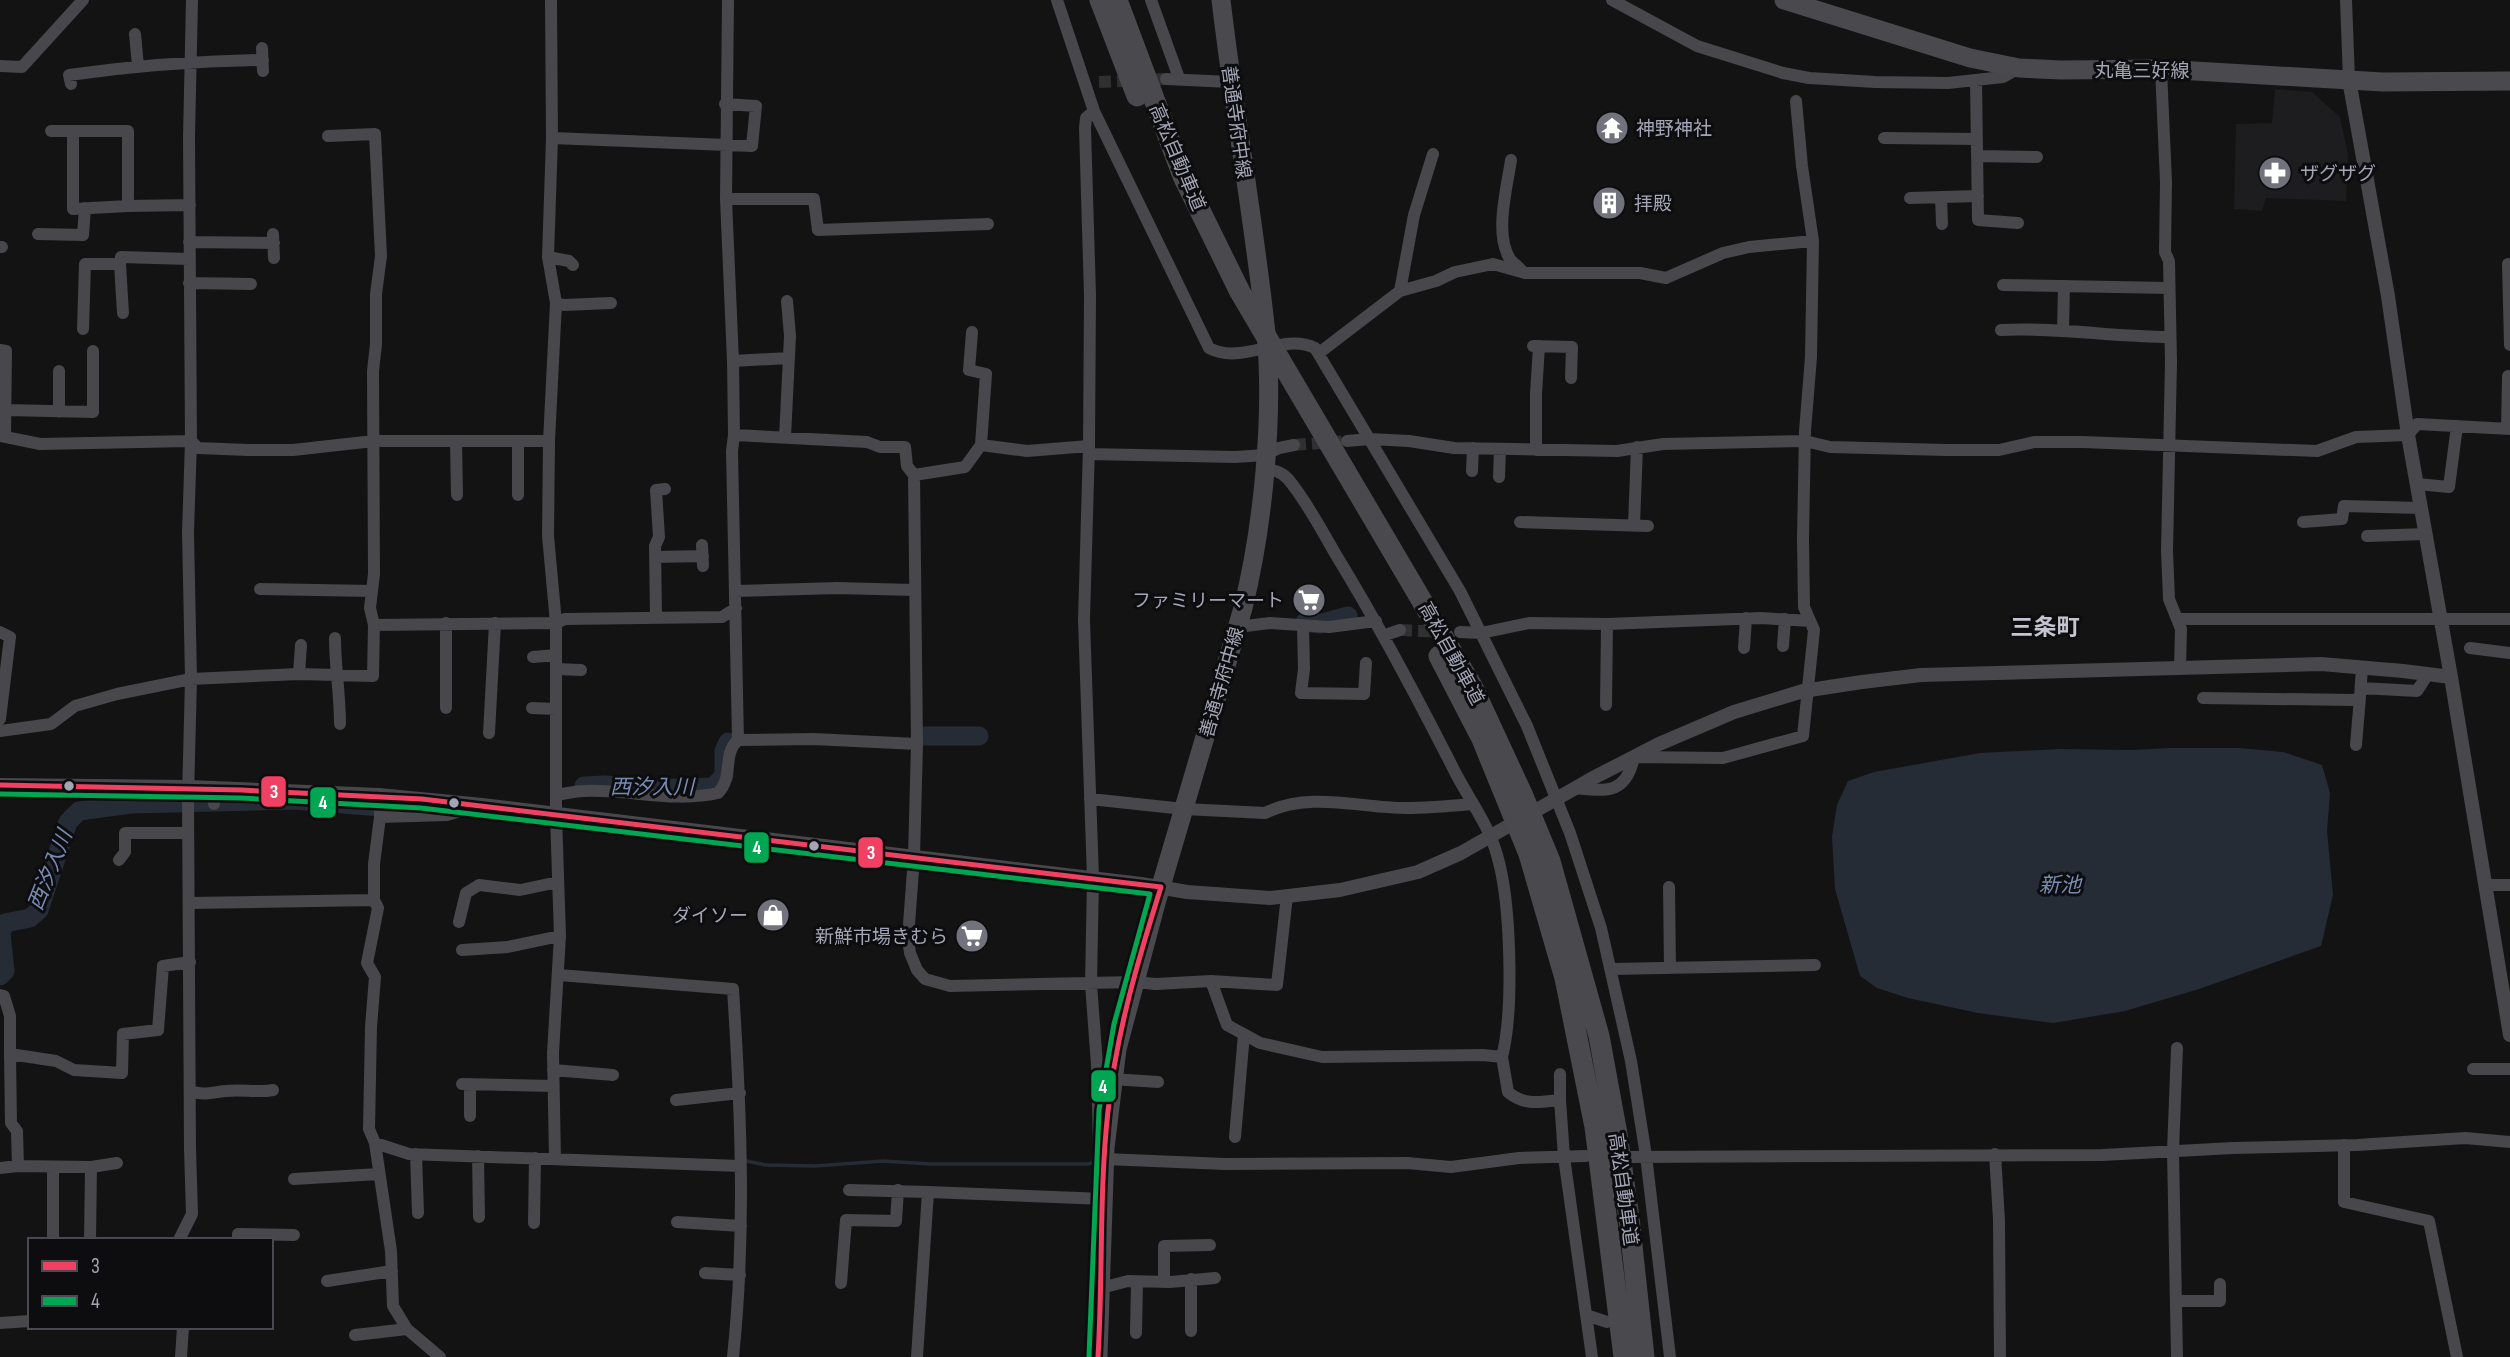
<svg xmlns="http://www.w3.org/2000/svg" width="2510" height="1357" viewBox="0 0 2510 1357" font-family="'Sofia Sans Condensed','Noto Sans JP',sans-serif">
<style>
.built{fill:#1d1d1f}
.water{fill:#262c35}
.lines{fill:none;stroke-linecap:round;stroke-linejoin:round}
.stream{stroke:#262c35;stroke-width:3.5}
.river{stroke:#262c35;stroke-width:19}
.minor-tunnel{stroke:#303033;stroke-width:12;stroke-dasharray:12 6;stroke-linecap:butt}
.minor{stroke:#47474c;stroke-width:12}
.tertiary{stroke:#47474c;stroke-width:14}
.primary{stroke:#49494e;stroke-width:19}
.motorway{stroke:#4a4a4e;stroke-width:21}
.bus-1-casing{stroke:#0d0d0f;stroke-width:10}
.bus-2-casing{stroke:#0d0d0f;stroke-width:10}
.bus-1{stroke:#f24062;stroke-width:5}
.bus-2{stroke:#00a651;stroke-width:5}
.bus-dot{fill:#a3a5b5;stroke:#0d0d0f;stroke-width:2.5}
.labels{text-anchor:middle;stroke-width:6;stroke-linejoin:round;paint-order:stroke}
.street-label{font-size:19px;fill:#a3a5b5;stroke:#0d0d0f}
.poi-label{font-size:19px;fill:#a3a5b5;stroke:#0d0d0f;text-anchor:start}
.water-label{font-size:21px;font-style:italic;fill:#788bb2;stroke:#0d0d0f}
.quarter-label{font-size:23px;font-weight:bold;fill:#c4c5d1;stroke:#0d0d0f}
.line-badge{stroke:#0d0d0f;stroke-width:2.5}
.badge-label{font-size:19px;text-anchor:middle;font-weight:bold;fill:#fff}
</style>
<rect width="100%" height="100%" fill="#131313"/>
<path class="built" d="M2275,89L2312,92L2340,117L2348,155L2346,201L2266,198L2262,211L2234,209L2236,124L2272,123Z"/>
<path class="water" d="M2169,748H2239L2283,752L2322,765L2330,793L2327,831L2333,895L2321,946L2199,989L2125,1011L2053,1023L1978,1013L1908,998L1877,988L1860,976L1835,889L1832,837L1837,805L1848,781L1874,772L1980,753L2060,749L2132,750Z"/>
<g class="lines">
<path class="stream" d="M746,1161L766,1165L815,1166L883,1161L931,1164H1087L1093,1163L1095,1150"/>
<path class="river" d="M1305,622L1319,624L1348,616
M925,736H979
M584,786L605,785L647,789L713,787L724,776V751L728,742
M0,976L5,971L1,933L5,923L30,918L39,910L68,822L79,811L131,804L295,800L428,811"/>
<path class="minor-tunnel" d="M1099,82L1166,79
M1294,445L1347,441
M1400,630L1442,632"/>
<path class="minor" d="M551,0L552,138L548,257L556,303L549,441L548,536L556,623V815L560,936L553,1053L555,1159
M1057,0L1094,111L1209,348C1242,366 1282,332 1315,348L1460,591L1527,726L1570,833L1601,928L1631,1061L1646,1156L1670,1357
M1151,0L1179,78
M1612,0L1697,46L1783,73L1809,78L1875,82L1948,83L2003,77L2019,68
M2346,0L2349,80
M135,34L138,66
M262,48L263,71
M0,66L22,67L83,0
M2161,69L2166,182L2165,252L2169,261L2171,362L2167,551L2169,599L2181,629L2180,668
M1166,79L1230,82
M1976,80L1978,220L2018,223
M71,84L69,75C134,66 198,61 263,60
M1094,111L1086,118L1085,128L1090,295L1089,446L1084,620L1093,878L1091,984L1097,1065L1099,1146L1105,1159L1225,1164L1407,1163L1451,1167L1519,1158L1586,1156
M51,131H73
M552,138L752,146L756,106L725,104
M1884,138L1977,139
M1978,156L2037,157
M1511,160C1507,188 1494,234 1510,259C1513,263 1519,267 1522,271
M1941,197L1942,224
M1910,198L1978,196
M726,199H814L818,230L988,224
M128,206L73,209V131H128V206L190,205
M38,234L83,235L85,208
M273,234L274,258
M189,242L274,243
M0,247H2
M548,257L569,261L573,265
M120,264L123,313
M2508,264L2510,345
M189,283L251,284
M2003,285L2169,288
M1400,291L1414,215L1433,154
M556,303L564,305L611,303
M83,329L85,264H120L121,257L189,259
M2001,330C2057,327 2114,337 2170,337
M2063,331L2064,286
M972,332L969,370L986,374L981,445
M1533,346L1572,347L1571,378
M0,350L6,351L5,437
M1319,353L1400,291L1436,281L1455,272L1493,264L1525,273H1640L1666,278L1723,253L1749,247L1813,241
M733,361L789,358
M59,371V412
M6,410L93,412V351
M2507,429L2508,376
M734,435L867,442L880,447H905L907,466L914,475L917,744L914,857L908,938L910,953L917,970L925,979L950,986L1134,982L1156,984L1211,981L1227,1025L1260,1043L1322,1057L1483,1055L1502,1057C1514,1010 1511,902 1497,855C1489,825 1468,798 1454,770C1417,697 1379,625 1336,555C1322,531 1306,500 1288,479C1281,471 1273,470 1264,469
M0,436L40,444L191,441L198,448L248,450H293L374,441H549
M785,437L790,336L787,301
M456,441L457,495
M1347,441L1370,439L1409,441L1454,448L1617,451L1663,444L1805,441L1830,447L1946,450H1999L2034,442H2083L2317,451L2356,437L2408,435L2417,424L2510,429
M1536,450V394L1539,346
M1089,454L1235,457L1265,455L1279,448L1294,445
M1472,471L1473,448
M914,475L965,467L981,445L1027,451L1089,446
M1499,477L1500,449
M2417,484L2449,487L2457,426
M518,495V441
M1520,522L1648,526
M2303,522L2342,519L2344,506L2421,508
M1634,525L1637,447
M2367,536L2426,534
M702,545L703,566
M655,557L703,556
M260,589L372,591
M735,591L837,588L914,590
M656,617L655,546L659,537L656,490L665,489
M2178,619H2510
M446,623V708
M374,625L556,623L565,619L722,617L736,608
M1237,627L1270,623L1329,627L1376,621
M1303,627L1304,669L1301,693L1364,694L1366,663
M0,632L10,637L0,719
M1460,632L1481,633L1529,623L1607,624L1761,618L1810,621
M1385,635L1400,630
M335,638C335,667 340,694 340,724
M1783,646L1785,619
M1744,648L1746,618
M2470,648L2510,653
M533,657L556,655
M556,669L581,670
M299,674L301,645
M2361,688L2417,691L2428,674
M2203,698L2354,700L2360,697L2362,667
M1606,705L1607,624
M532,708L556,709
M0,731L51,724L75,706L117,694L191,679L299,674L373,676L374,625L370,608L374,574L373,371L376,344V294L381,256L375,134L328,136
M489,733L495,623
M738,740L813,739L917,744
M2356,745L2360,697
M1574,788C1606,791 1626,795 1634,757L1723,758L1803,736L1814,630L1804,607L1803,539L1805,431L1811,357L1813,241L1802,166L1796,101
M556,795C565,794 575,791 584,791C628,789 674,803 718,793C734,777 722,754 738,740L732,451L734,435L733,361L726,199L728,0
M1090,799L1184,809L1265,813C1310,791 1359,808 1406,808C1428,808 1450,806 1472,804
M214,804V787
M380,817L447,815L478,806
M119,860L125,852V833H188
M2485,885H2510
M1669,887L1670,968
M374,900V864L380,817L379,795
M189,903L374,900L378,908L367,963L375,977L371,1027L369,1129L375,1143L391,1251L393,1306L407,1329L440,1357
M459,922L466,893L479,885L520,890L558,882
M462,950L508,947L560,936
M1611,969L1815,965
M559,975L733,989C741,1112 746,1234 733,1357
M1211,981L1277,985L1287,896
M0,995L4,996L10,1016V1054L56,1061L74,1070L122,1073L123,1034L158,1030L163,966L190,962
M1502,1057L1508,1092C1524,1106 1540,1102 1560,1100L1564,1157L1592,1357
M2473,1069H2510
M553,1070L613,1075
M1560,1074V1100
M1112,1079L1158,1082
M462,1084L553,1086
M191,1091C204,1096 212,1092 226,1091C242,1089 257,1093 273,1090
M676,1100L740,1093
M470,1116V1084
M1235,1137L1244,1034
M375,1143L409,1154L740,1166
M2344,1145V1202L2429,1221L2457,1357
M416,1154L418,1213
M1995,1154L1999,1220L2000,1357
M478,1156L479,1217
M1629,1157L2103,1155L2233,1148L2357,1145L2465,1138L2510,1142
M18,1166L91,1167L117,1163
M53,1167V1240
M0,1168L18,1166L17,1131L11,1123L10,1054
M294,1179L379,1174
M849,1190L928,1192
M677,1222L741,1226
M534,1223L535,1158
M90,1240L91,1167
M179,1240L192,1214L190,1149L188,798L191,679L188,532L191,441L189,137L192,0
M238,1240V1234L294,1235
M705,1273L740,1275
M327,1281L392,1271
M1164,1282V1246L1210,1245
M841,1283L846,1220L896,1221L898,1190
M1101,1288L1128,1281L1170,1282L1215,1278
M2177,1301H2220V1284
M1586,1315L1607,1322
M0,1323L30,1321
M1191,1331V1279
M1136,1333L1137,1282
M355,1335L407,1329
M181,1357L183,1327
M917,1357L928,1192L1104,1199
M2177,1357L2173,1151L2177,1048"/>
<path class="tertiary" d="M2349,80L2388,296L2408,435L2451,677L2510,1035
M0,785L189,787L379,795L482,805L1141,884L1187,892L1270,898L1340,890L1418,872L1461,853L1593,778L1659,744L1734,712L1803,691L1862,682L1921,675L2321,664L2403,671L2451,677"/>
<path class="primary" d="M1784,0L1970,58L2019,68L2061,70L2161,69L2383,82L2510,81
M1098,1357L1105,1148L1117,1049L1156,903L1243,608C1263,527 1274,416 1266,333C1254,221 1234,111 1221,0"/>
<path class="motorway" d="M1100,0L1137,96
M1117,0L1183,176L1240,292L1472,686L1523,796L1550,861L1599,1036L1617,1134L1629,1218L1644,1357
M1439,656L1482,739L1529,854L1565,978L1595,1127L1624,1357"/>
<defs>
<path id="bus-1" d="M0,785L241,790L422,799L1161,887C1138,960 1116,1034 1108,1111C1099,1192 1103,1275 1098,1357"/>
<path id="bus-2" d="M0,794L241,798L421,808L1150,894L1114,1024L1099,1110L1089,1356"/>
</defs>
<use href="#bus-1" class="bus-1-casing"/>
<use href="#bus-2" class="bus-2-casing"/>
<use href="#bus-1" class="bus-1"/>
<use href="#bus-2" class="bus-2"/>
</g>
<defs>
<symbol id="temple-disc" viewBox="-11 -11 22 22"><circle r="9.5" fill="#71727c" stroke="#0d0d0f"/><path d="M0-6L5-2H3V0L6.5 2.5H4V6H1.5V3h-3V6H-4V2.5H-6.5L-3 0V-2H-5Z" fill="#fff"/></symbol>
<symbol id="pharmacy-disc" viewBox="-11 -11 22 22"><circle r="9.5" fill="#71727c" stroke="#0d0d0f"/><path d="M-2-6h4v4h4v4h-4v4h-4v-4h-4v-4h4Z" fill="#fff"/></symbol>
<symbol id="building-disc" viewBox="-11 -11 22 22"><circle r="9.5" fill="#71727c" stroke="#0d0d0f"/><path d="M-4-6H4V6H1V3H-1V6H-4ZM-2.5-4.3h1.7v1.8h-1.7ZM.8-4.3h1.7v1.8H.8ZM-2.5-1h1.7V.8h-1.7ZM.8-1h1.7V.8H.8Z" fill="#fff"/></symbol>
<symbol id="supermarket-disc" viewBox="-11 -11 22 22"><circle r="9.5" fill="#71727c" stroke="#0d0d0f"/><path d="M-6-5.5h2.5l.6 2H6L4.5 2H-2.5L-4.4-4H-6ZM-1.5 3.2a1.3 1.3 0 1 0 .1 0ZM3 3.2a1.3 1.3 0 1 0 .1 0Z" fill="#fff"/></symbol>
<symbol id="shop-disc" viewBox="-11 -11 22 22"><circle r="9.5" fill="#71727c" stroke="#0d0d0f"/><path d="M-5-2.5h2.3a2.7 3.5 0 0 1 5.4 0H5L5.5 6h-11ZM-1.5-2.5h3a1.5 2.3 0 0 0-3 0Z" fill="#fff"/></symbol>
</defs>
<g fill-rule="evenodd">
<use href="#temple-disc" x="1593" y="109" width="38" height="38"/>
<use href="#pharmacy-disc" x="2256" y="154" width="38" height="38"/>
<use href="#building-disc" x="1590" y="184" width="38" height="38"/>
<use href="#supermarket-disc" x="1290" y="581" width="38" height="38"/>
<use href="#shop-disc" x="754" y="896" width="38" height="38"/>
<use href="#supermarket-disc" x="953" y="917" width="38" height="38"/>
</g>
<g class="bus-dot">
<circle cx="69" cy="786" r="6"/>
<circle cx="454" cy="803" r="6"/>
<circle cx="814" cy="846" r="6"/>
</g>
<g class="labels">
<g class="street-label">
<text x="2142" y="77">丸亀三好線</text>
<text transform="translate(1237 122) rotate(82)" y="7">善通寺府中線</text>
<text transform="translate(1178 157) rotate(67)" y="7">高松自動車道</text>
<text transform="translate(1452 653) rotate(61)" y="7">高松自動車道</text>
<text transform="translate(1221 682) rotate(-74)" y="7">善通寺府中線</text>
<text transform="translate(1624 1189) rotate(82)" y="7">高松自動車道</text>
</g>
<g class="poi-label">
<text x="1636" y="135">神野神社</text>
<text x="2300" y="180">ザグザグ</text>
<text x="1634" y="210">拝殿</text>
<text x="1284" y="607" text-anchor="end">ファミリーマート</text>
<text x="748" y="922" text-anchor="end">ダイソー</text>
<text x="948" y="943" text-anchor="end">新鮮市場きむら</text>
</g>
<g class="water-label">
<text x="652" y="794">西汐入川</text>
<text transform="translate(50 870) rotate(-68)" y="7">西汐入川</text>
<text x="2060" y="892">新池</text>
</g>
<g class="quarter-label">
<text x="2045" y="635">三条町</text>
</g>
</g>
<g class="line-badge">
<rect x="260" y="775" width="27" height="33" rx="7" fill="#f24062"/>
<rect x="309" y="786" width="28" height="33" rx="7" fill="#00a651"/>
<rect x="743" y="831" width="27" height="33" rx="7" fill="#00a651"/>
<rect x="857" y="836" width="27" height="33" rx="7" fill="#f24062"/>
<rect x="1090" y="1069" width="27" height="34" rx="7" fill="#00a651"/>
</g>
<g class="badge-label">
<text x="274" y="798">3</text>
<text x="323" y="809">4</text>
<text x="757" y="854">4</text>
<text x="871" y="859">3</text>
<text x="1103" y="1093">4</text>
</g>
<rect x="28" y="1238" width="245" height="91" fill="#0d0d0f" stroke="#494a51" stroke-width="2"/>
<rect x="42" y="1261" width="35" height="10" fill="#f24062" stroke="#494a51" stroke-width="2"/>
<text x="91" y="1273" font-size="21" fill="#a3a5b5">3</text>
<rect x="42" y="1296" width="35" height="10" fill="#00a651" stroke="#494a51" stroke-width="2"/>
<text x="91" y="1308" font-size="21" fill="#a3a5b5">4</text>
</svg>
